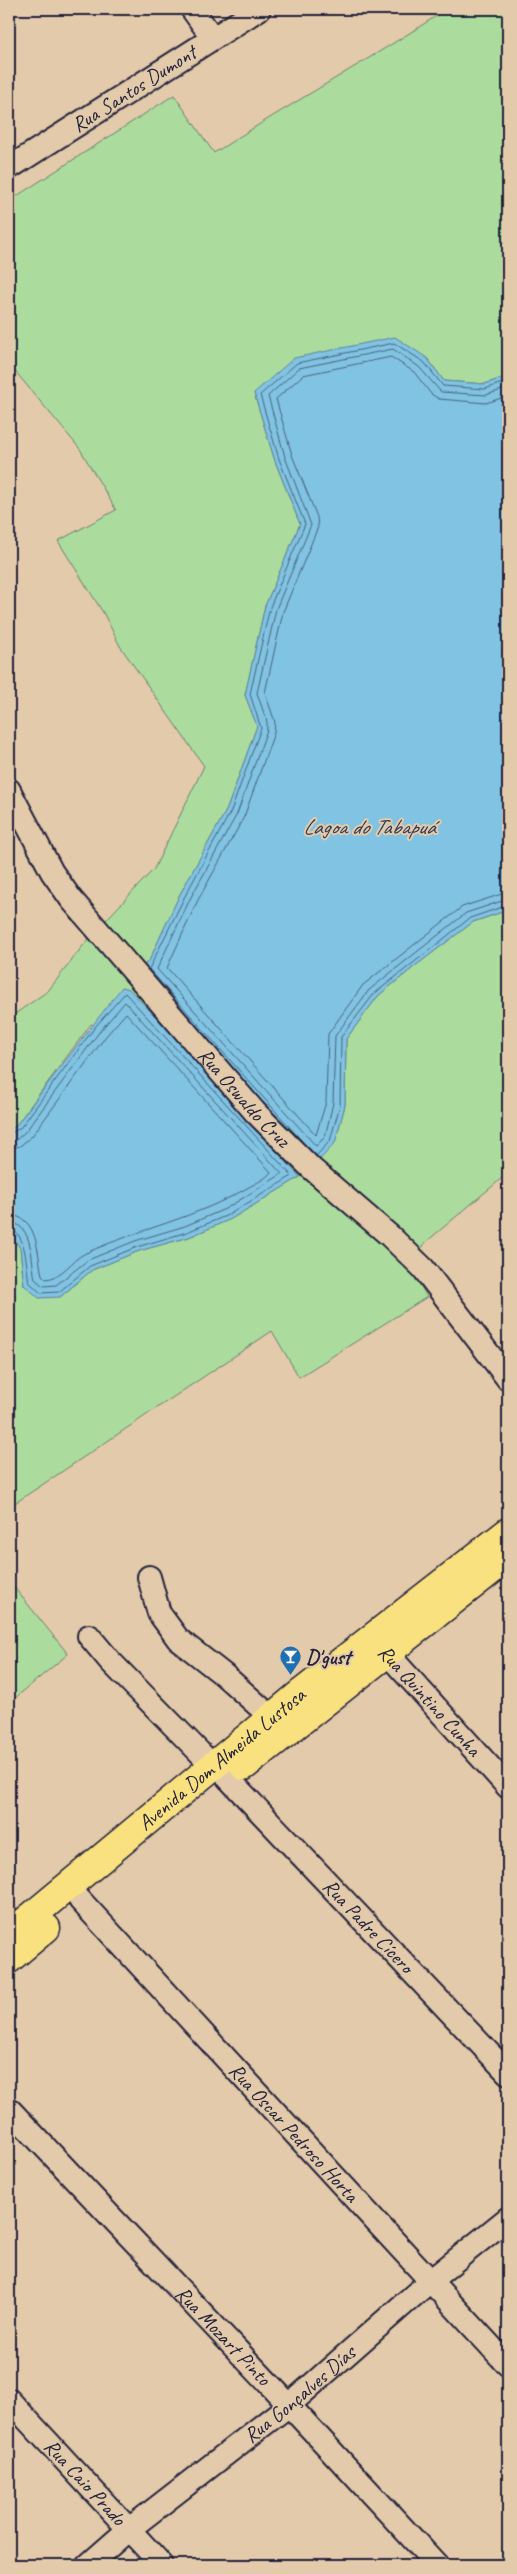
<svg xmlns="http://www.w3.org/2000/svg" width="517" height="2574" viewBox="0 0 517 2574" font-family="Caveat,sans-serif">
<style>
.green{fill:#acdc9d;stroke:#677f6c}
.water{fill:#81c3e2;stroke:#5b839f}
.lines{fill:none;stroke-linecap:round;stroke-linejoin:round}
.shore{stroke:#48627e;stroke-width:1}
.minor-casing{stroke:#22223b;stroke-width:26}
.major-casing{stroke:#22223b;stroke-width:31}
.minor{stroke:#e3caab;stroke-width:22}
.major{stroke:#fae180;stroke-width:28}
.labels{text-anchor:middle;stroke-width:4;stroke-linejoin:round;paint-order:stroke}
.street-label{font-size:21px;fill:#22223b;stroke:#e3caab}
.poi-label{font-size:21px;font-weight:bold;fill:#22223b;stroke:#e3caab;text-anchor:start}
.water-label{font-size:22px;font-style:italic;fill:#303a54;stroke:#e3caab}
</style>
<rect width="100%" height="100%" fill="#e3caab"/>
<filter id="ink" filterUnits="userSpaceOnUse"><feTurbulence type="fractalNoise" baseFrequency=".02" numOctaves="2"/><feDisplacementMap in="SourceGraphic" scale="10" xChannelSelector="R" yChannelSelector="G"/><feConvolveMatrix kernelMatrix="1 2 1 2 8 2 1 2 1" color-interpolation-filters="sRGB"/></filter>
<g filter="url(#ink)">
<path class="green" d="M447,9H506L508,12V376L485,384L444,381L427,358L254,393L275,461L300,524L265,606L245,695L257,726L227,809L180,894L150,959L141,969L174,1002L263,1104L335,1143L345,1105L346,1039L378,996L419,963L473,922L508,910V1173L426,1242L409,1266L427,1297L299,1377L272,1331L9,1507V1231L20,1248L24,1285L60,1297L92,1270L139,1251L189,1237L231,1219L300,1177L246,1116L91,1024L17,1124L9,1132V1018L48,991L89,938L154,869L204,766L120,646L104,614L58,541L116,510L80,449L9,364V201L174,95L214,153C291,103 371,59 447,9Z
M9,1581L68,1654L9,1703Z"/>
<path class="water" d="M395,337L427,358L444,381L485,384L508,376V910L473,922L419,963L378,996L346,1039L345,1105L335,1143L315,1165L227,1063L141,969L150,959L180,894L227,809L257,726L245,695L265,606L300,524L275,461L254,393L294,358Z
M122,987L129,989L157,1018L300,1177L231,1219L189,1237L139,1251L92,1270L60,1297L39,1298L24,1285L20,1248L9,1231V1132L17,1124Z"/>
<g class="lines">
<path class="shore" d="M508,388L486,395L441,392L419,367L393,349L299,368L268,396L285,457L311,525L276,609L257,693L267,722V730L237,814L190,899L157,969L316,1146L325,1137L333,1103L335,1036L369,990L466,913L508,899
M508,396L486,403L439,399L431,394L414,372L391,357L303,375L276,399L292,455L317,517L318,527L283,612L265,693L275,722L274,733L244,817L197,902L167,968L316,1135L326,1102L328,1034L363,985L462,907L508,892
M9,1135L21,1127L95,1027L125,993L292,1176L228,1215L187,1232L137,1247L90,1266L59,1292L41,1293L29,1282C26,1268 27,1231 9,1229
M9,1141L16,1140L26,1131L100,1031L125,1002L282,1174L225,1209L185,1226L135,1241L88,1260L56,1285L43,1286L35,1279C31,1262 34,1224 9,1222
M302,1141L149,969L185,896L231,811L261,728L250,694L270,607L305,524L279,459L260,395L297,363L394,343L424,362L443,386L485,389L508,381
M9,1149L20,1146L32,1136L106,1036L126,1013L271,1172C266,1179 256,1183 249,1187C196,1218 142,1228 86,1253C72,1259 62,1278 46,1279L42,1275C37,1254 39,1216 9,1215
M316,1156L330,1141L340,1105L341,1037L374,994L470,918L508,905"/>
<defs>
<g id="minor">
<path d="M192,9L212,37"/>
<path id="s1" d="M9,168L259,9"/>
<path id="s2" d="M9,790L52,872L71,899L255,1112L311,1168L390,1236L423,1268L508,1379"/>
<path d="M149,1577L159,1613L178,1639L224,1675L272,1718"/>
<path d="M89,1636L110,1661L214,1767"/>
<path id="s3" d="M376,1641L508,1787"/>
<path id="s4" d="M228,1778L508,2073"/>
<path id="s5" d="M80,1900L508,2365"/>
<path id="s6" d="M9,2109L289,2405L437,2565"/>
<path id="s7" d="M9,2400L162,2565"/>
<path id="s8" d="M88,2565L128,2530L289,2405L430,2281L508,2218"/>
</g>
<g id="major">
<path d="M244,1766L508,1557"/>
<path id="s9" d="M9,1935L300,1694L508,1532"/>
<path d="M9,1959L46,1928"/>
</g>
</defs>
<use href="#minor" class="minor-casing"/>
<use href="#major" class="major-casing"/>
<use href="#minor" class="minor"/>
<use href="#major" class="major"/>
</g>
</g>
<defs>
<symbol id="bar-pin" viewBox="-11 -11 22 30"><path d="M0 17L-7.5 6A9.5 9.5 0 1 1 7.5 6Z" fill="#1f6fb2" stroke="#e3caab"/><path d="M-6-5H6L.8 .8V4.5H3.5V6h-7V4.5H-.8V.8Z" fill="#fff"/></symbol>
</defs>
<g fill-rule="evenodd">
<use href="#bar-pin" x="278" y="1644" width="25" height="34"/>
</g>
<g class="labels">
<g class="street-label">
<text dy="7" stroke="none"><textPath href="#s1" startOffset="148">Rua Santos Dumont</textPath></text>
<text dy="7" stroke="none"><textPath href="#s2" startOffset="389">Rua Oswaldo Cruz</textPath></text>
<text dy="7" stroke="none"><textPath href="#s3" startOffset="80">Rua Quintino Cunha</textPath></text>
<text dy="7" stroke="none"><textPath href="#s9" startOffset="276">Avenida Dom Almeida Lustosa</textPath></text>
<text dy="7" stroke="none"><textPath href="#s4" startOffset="204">Rua Padre Cícero</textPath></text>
<text dy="7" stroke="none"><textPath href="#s5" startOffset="316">Rua Oscar Pedroso Horta</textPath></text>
<text dy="7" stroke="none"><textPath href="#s6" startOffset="312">Rua Mozart Pinto</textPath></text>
<text dy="7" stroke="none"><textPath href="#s8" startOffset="272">Rua Gonçalves Días</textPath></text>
<text dy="7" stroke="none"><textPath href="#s7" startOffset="112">Rua Caio Prado</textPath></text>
</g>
<g class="poi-label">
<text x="306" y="1664">D'gust</text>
</g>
<g class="water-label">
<text x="369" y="834">Lagoa do Tabapuá</text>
</g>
</g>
<rect width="517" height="2574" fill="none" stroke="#e3caab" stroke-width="30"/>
<rect x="15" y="15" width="487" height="2544" fill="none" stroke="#22223b" stroke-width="2" filter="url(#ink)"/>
</svg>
